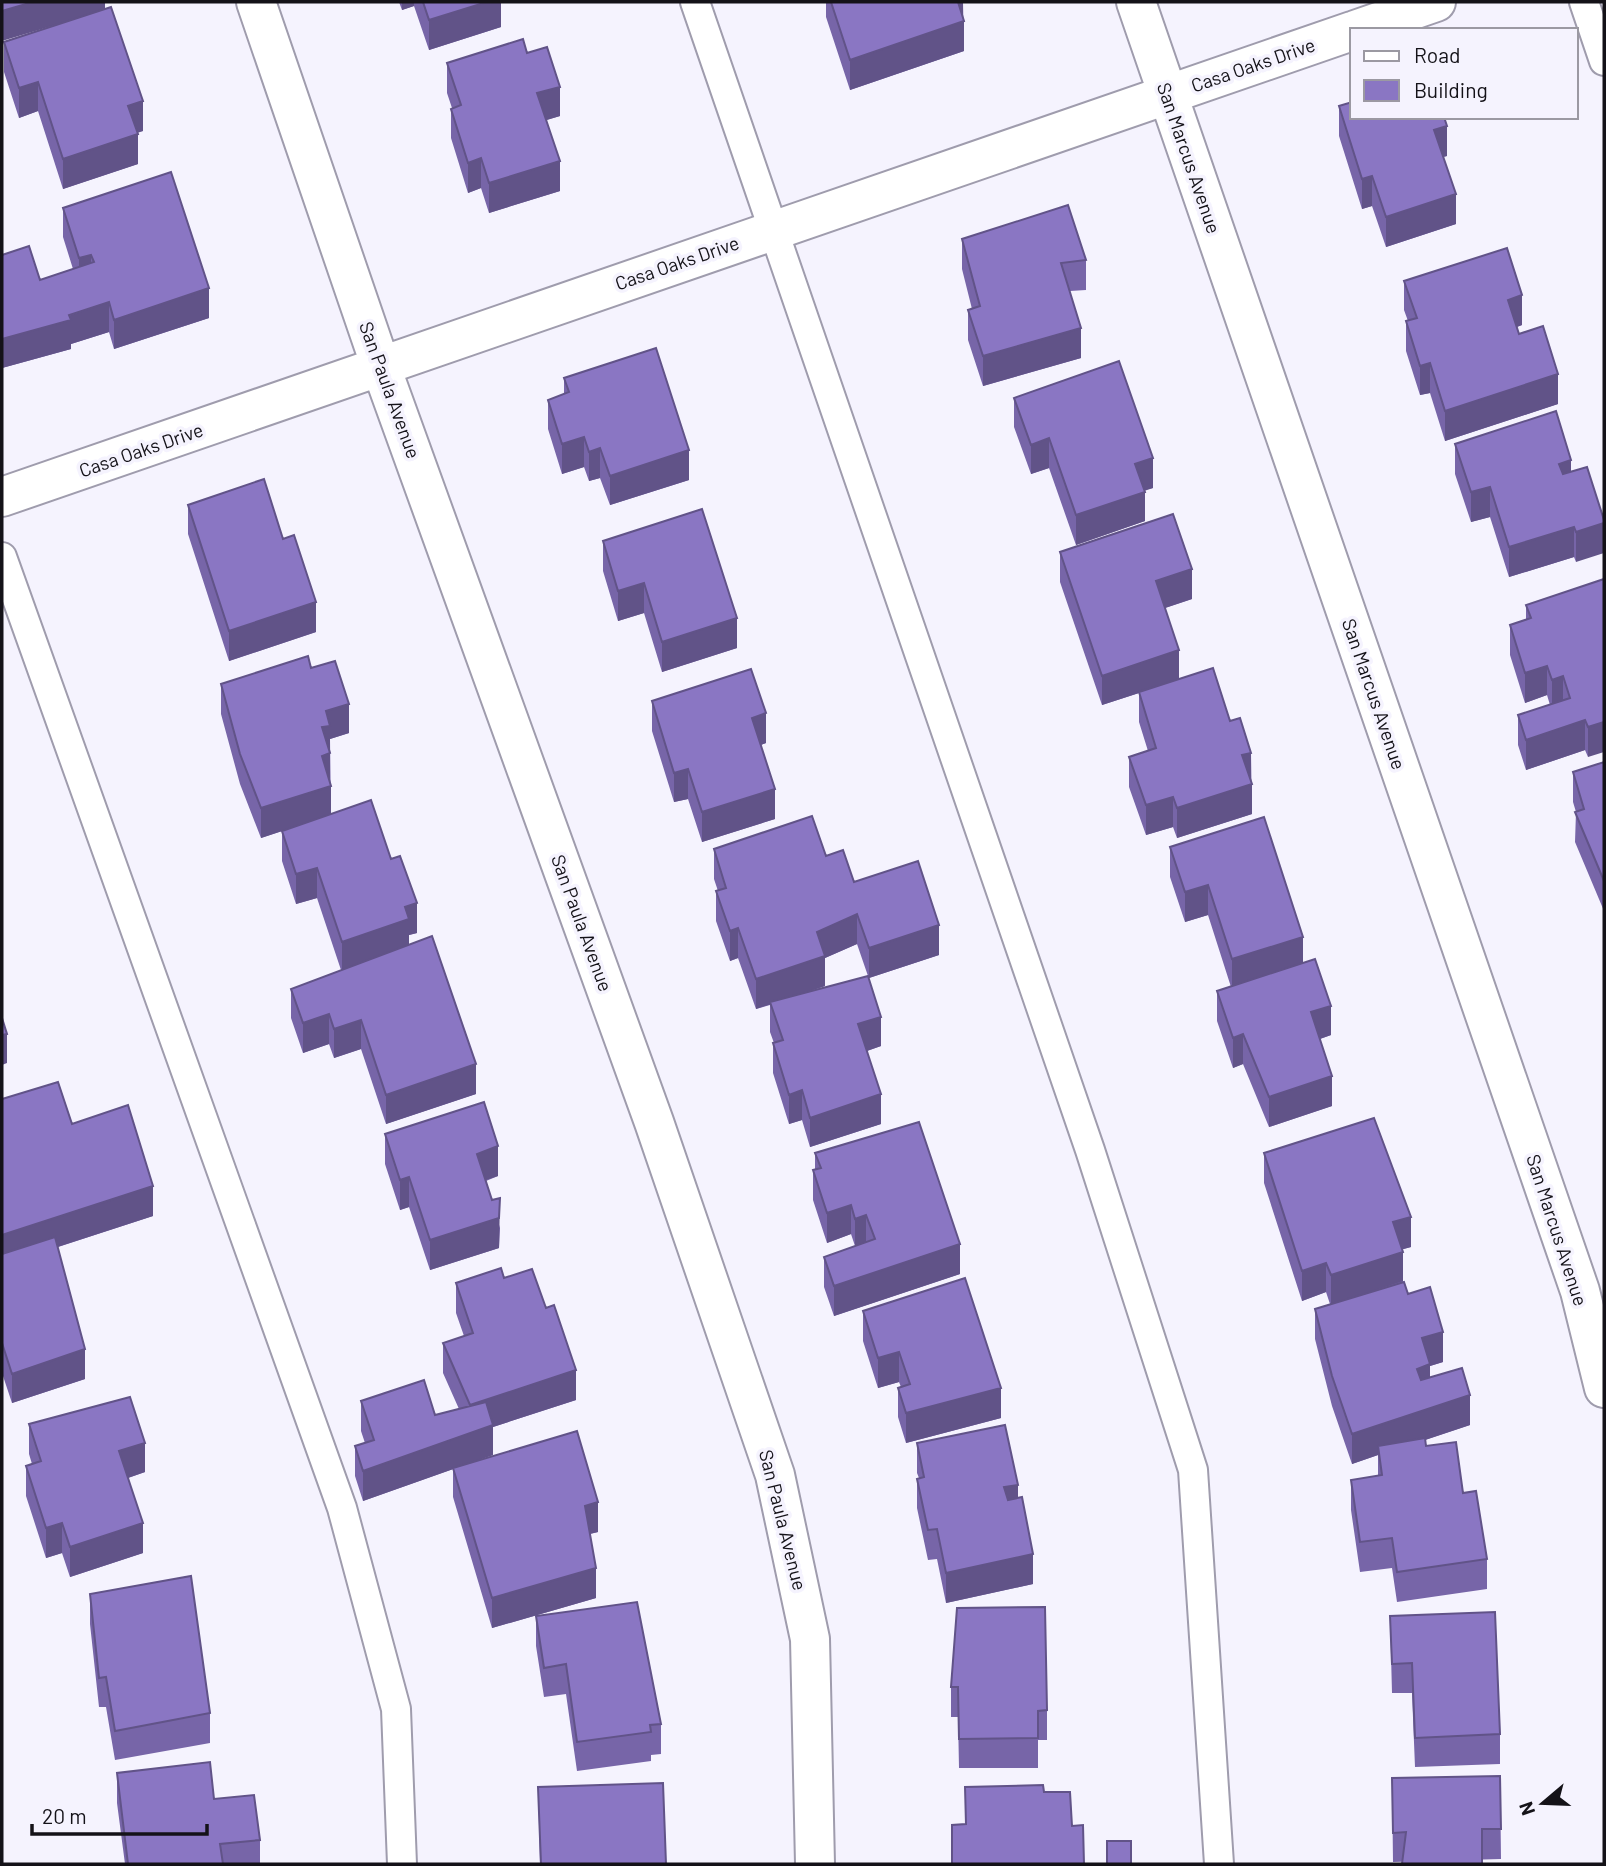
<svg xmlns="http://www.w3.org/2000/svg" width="1606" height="1866" viewBox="0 0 1606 1866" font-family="Barlow,sans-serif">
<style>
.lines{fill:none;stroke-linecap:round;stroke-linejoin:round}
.service-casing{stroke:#9f9cad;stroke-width:32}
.minor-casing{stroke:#9f9cad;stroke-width:42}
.service{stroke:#fff;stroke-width:28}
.minor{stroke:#fff;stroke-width:38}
.wall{fill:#7765a8;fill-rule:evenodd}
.shaded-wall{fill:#615388}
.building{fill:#8a76c3;stroke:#615388;stroke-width:2}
.labels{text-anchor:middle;stroke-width:7;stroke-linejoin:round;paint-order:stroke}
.street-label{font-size:19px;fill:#141218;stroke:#f5f3fe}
</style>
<rect width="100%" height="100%" fill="#f5f3fe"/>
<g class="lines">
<defs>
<path id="service" d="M695,2L1090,1150L1193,1470L1219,1864
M1584,2L1604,61
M2,557L342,1508L396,1709L402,1864"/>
<path id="minor" d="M256,2L381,367L654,1122L775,1475L810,1639L815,1864
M1136,2L1580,1291L1604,1388
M1355,30L1436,2
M2,497L1352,31"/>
</defs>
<use href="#service" class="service-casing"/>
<use href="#minor" class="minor-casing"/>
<use href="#service" class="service"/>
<use href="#minor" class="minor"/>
</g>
<path class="wall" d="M105,2V9L143,131L137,132L138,164L63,189L38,111L19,118L4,72V42L68,21Z
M399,2H501V27L429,50L414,6L402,10Z
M826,2H963L964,51L850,90L826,17Z
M527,53L560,116L546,120L560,191L489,213L481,188L468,193L451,138V109L452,108L447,93V63Z
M1339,106L1447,156L1443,157L1456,224L1386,247L1372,206L1362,209L1339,136Z
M63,208L209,318L114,349L109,332L71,344V349L2,368V255L40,280L73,269L63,237Z
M962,239L1086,260V290L1070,291L1081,358L983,386L968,340V310L972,309L962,269Z
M1404,281L1522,325L1517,327L1519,334L1558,404L1445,441L1430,393L1420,395L1406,351V321H1408L1404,310Z
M564,378L689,480L610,505L600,478L589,481L584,467L562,474L548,429V400L564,394Z
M1014,398L1153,488L1144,490L1145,521L1076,545L1049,468L1031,474L1014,427Z
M1455,444L1571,472L1587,467L1576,562L1574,557L1509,577L1490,517L1471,522L1455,474Z
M188,505L283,539L316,632L229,661L188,534Z
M603,541L737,648L662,672L644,613L618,621L603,571Z
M1060,552L1192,599L1165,608L1179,679L1230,721L1251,753L1252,814L1177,838L1173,827L1146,835L1129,787V757L1148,751L1139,722V693L1102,705L1060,582Z
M1604,579L1588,757L1585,750L1526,770L1518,745V715L1550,705L1547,695L1525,703L1510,655V625L1526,620V605Z
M311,668L349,733L330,739L331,814L417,933L409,935V944L476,1094L386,1124L361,1049L334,1058L329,1044L303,1053L291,1018V989L341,970L317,898L296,904L282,861V831L261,838L240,784L221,714V684Z
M652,701L766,743L761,745L775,819L702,842L688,799L674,802L652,731Z
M1604,762V911L1575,842L1576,812L1573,802V772Z
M1170,847L1303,963L1331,1035L1320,1039L1332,1106L1269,1127L1243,1064L1233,1068L1217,1021V991L1231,987L1208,915L1185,922L1170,877Z
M714,849L826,856L854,882L939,955L869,978L881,1046L867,1051L881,1124L810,1147L802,1120L789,1124L773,1073V1043H774L770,1032V1005L756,1009L738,958L730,961L716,921V891H718L714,879ZM857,944L868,976L805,993L825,986V958Z
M2,1099L72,1124L153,1216L58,1247L85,1379L12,1403L2,1373Z
M385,1134L498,1176L486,1181L500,1228L499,1248L430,1270L409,1207L400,1210L385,1164Z
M815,1153L960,1274L834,1316L824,1287V1257L855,1246L851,1234L827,1243L813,1200V1170L815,1169Z
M1264,1153L1411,1247L1403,1249V1281L1408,1294L1443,1362L1430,1366V1378L1470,1425L1425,1440L1426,1446L1463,1493L1487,1559V1589L1397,1602L1392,1568L1360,1572L1351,1510V1480L1378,1476V1455L1352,1464L1332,1406L1315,1339V1309L1330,1304L1326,1292L1302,1301L1264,1183Z
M504,1278L576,1400L493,1427V1455L481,1459L598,1532L590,1534L596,1598L492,1628L453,1497V1469L363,1501L355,1476V1446L365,1443L361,1431V1401L435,1415L459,1409L443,1373V1343L464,1336L456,1313V1283Z
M863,1311L1001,1418L906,1443L898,1417V1388L901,1387L899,1382L878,1388L863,1341Z
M29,1424L145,1472L128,1478L143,1553L70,1577L62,1553L46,1558L26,1496V1466L32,1464L29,1454Z
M917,1443L1018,1498L1033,1584L946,1603L937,1559L928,1560L917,1508V1479L919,1478L917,1473Z
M90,1594L210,1713V1743L115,1760L106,1707H99L90,1624Z
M957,1608L1047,1710V1740H1038V1768H959L958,1717H951V1687Z
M536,1616L661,1724V1754L651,1755V1761L577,1771L566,1694L544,1697L536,1646Z
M1390,1616L1500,1734V1764L1415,1767L1412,1693H1392Z
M117,1773L260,1840V1864H125L117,1803Z
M1500,1776L1501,1859L1393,1862L1392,1778Z
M538,1787L666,1864H540Z"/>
<path class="shaded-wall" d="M33,2H105V10L2,41V11Z
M402,2H414V6L402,10Z
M487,2H501V27L429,50V20Z
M955,2H963V18Z
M964,21V51L850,90V60Z
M38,82V111L19,118V88Z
M560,87V116L537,123V93Z
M143,101V131L128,136V106Z
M1447,126V156L1434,159V130Z
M138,134V164L63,189V159Z
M481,158V188L468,193V163Z
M560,161V191L489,213V183Z
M1372,176V206L1362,209V179Z
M1456,194V224L1386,247V217Z
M91,255V284L79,288V258Z
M209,288V318L114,349V320Z
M1522,295V325L1508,330V300Z
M109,302V332L71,344V349L2,368V339Z
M1081,328V358L983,386V356Z
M1430,363V393L1420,395V366Z
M1558,374V404L1445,441V411Z
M584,437V467L562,474V444Z
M1049,438V468L1031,474V445Z
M600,448V478L589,481V452Z
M689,450V480L610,505V476Z
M1153,458V488L1135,494V464Z
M1571,460V489L1559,493V464Z
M1490,487V517L1471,522V492Z
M1145,492V521L1076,545V515Z
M1604,523V553L1576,562V532Z
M1574,527V557L1509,577V547Z
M1192,569V599L1156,611V581Z
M644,583V613L618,621V591Z
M316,602V632L229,661V631Z
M737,618V648L662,672V642Z
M1179,650V680L1102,705V676Z
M1547,666V695L1525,703V673Z
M1563,676V706L1552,710V680Z
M349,704V733L330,739V783L322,786V727L326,711Z
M766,713V743L752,748V718Z
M1585,720V750L1526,770V740Z
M1604,722V752L1588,757V727Z
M1251,753V783L1242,755Z
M688,769V799L674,802V773Z
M1252,784V814L1177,838V808Z
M331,786V815L261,838V808Z
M775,789V819L702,842V812Z
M1173,797V827L1146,835V805Z
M317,868V898L296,904V874Z
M1208,885V915L1185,922V892Z
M417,903V933L409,935V949L342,972V942L405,907Z
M857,914V944L825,958V986L756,1009V979L817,932Z
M939,925V955L869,978V948Z
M738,928V958L730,961V931Z
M1303,937V966L1232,989V959Z
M1331,1006V1035L1311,1042V1012Z
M329,1014V1044L303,1053V1023Z
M881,1017V1046L858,1054V1024Z
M361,1020V1049L334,1058V1029Z
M7,1034V1063L2,1065V1035Z
M1243,1034V1064L1233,1068V1038Z
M476,1064V1094L386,1124V1095Z
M1332,1076V1106L1269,1127V1097Z
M802,1090V1120L789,1124V1095Z
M881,1094V1124L810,1147V1118Z
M498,1146V1176L477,1183V1154Z
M409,1177V1207L400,1210V1180Z
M153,1186V1216L2,1265V1235Z
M500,1198L499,1248L430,1270V1240Z
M851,1205V1234L827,1243V1213Z
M866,1215V1245L855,1248V1219Z
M1411,1217V1247L1393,1252V1222Z
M960,1244V1274L834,1316V1286Z
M1403,1252V1281L1331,1305V1275Z
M1326,1263V1292L1302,1301V1271Z
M1443,1332V1362L1430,1366V1394L1417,1398V1369L1422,1338Z
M85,1349V1379L12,1403V1374Z
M899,1352V1382L878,1388V1358Z
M576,1370V1400L493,1427V1455L363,1501V1471L470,1433V1405Z
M1001,1388V1418L906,1443V1413Z
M1470,1395V1425L1380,1455L1378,1446V1455L1352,1464V1434Z
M145,1443V1472L119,1481V1451Z
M1018,1485V1514L1004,1517V1487Z
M598,1502V1532L585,1535V1506Z
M62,1523V1553L46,1558V1528Z
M143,1523V1553L70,1577V1547Z
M1033,1554V1584L946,1603V1573Z
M596,1568V1598L492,1628V1598Z"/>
<path class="building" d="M2,2H33L2,11Z
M423,2H487L429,20Z
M831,2H958L964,21L850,60Z
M111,7L143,101L128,106L138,134L63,159L38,82L19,88L4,42Z
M523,39L527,53L547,47L560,87L537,93L560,161L489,183L481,158L468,163L451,109L461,105L447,63Z
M1352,102V117H1444L1447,126L1434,130L1456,194L1386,217L1372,176L1362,179L1339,106Z
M171,172L209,288L114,320L109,302L69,315L71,320L2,339V255L29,246L40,280L94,262L91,255L79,258L63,208Z
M1068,205L1086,260L1061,263L1081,328L983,356L968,310L980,306L962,239Z
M1507,248L1522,295L1508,300L1519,334L1543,326L1558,374L1445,411L1430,363L1420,366L1406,321L1417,318L1404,281Z
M656,348L689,450L610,476L600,448L589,452L584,437L562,444L548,400L569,392L564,378Z
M1119,361L1153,458L1135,464L1145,492L1076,515L1049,438L1031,445L1014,398Z
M1556,411L1571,460L1559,464L1563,474L1587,467L1604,520V523L1576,532L1574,527L1509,547L1490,487L1471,492L1455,444Z
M264,479L283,539L294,535L316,602L229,631L188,505Z
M702,509L737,618L662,642L644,583L618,591L603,541Z
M1173,514L1192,569L1156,581L1179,650L1102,676L1060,552Z
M1604,579V722L1588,727L1585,720L1526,740L1518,715L1570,698L1563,676L1552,680L1547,666L1525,673L1510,625L1531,618L1526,605Z
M308,656L311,668L335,661L349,704L326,711L330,726L322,727L330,753L322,756L331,786L261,808L240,754L221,684Z
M1213,668L1230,721L1240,718L1251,753L1242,755L1252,784L1177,808L1173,797L1146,805L1129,757L1156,748L1139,692Z
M751,669L766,713L752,718L775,789L702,812L688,769L674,773L652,701Z
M1604,762V881L1575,812L1584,809L1573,772Z
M371,800L391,859L400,856L417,903L405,907L409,919L342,942L317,868L296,874L282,831Z
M812,816L826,856L843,850L854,882L918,861L939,925L869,948L857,914L817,932L825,956L756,979L738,928L730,931L716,891L726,888L714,849Z
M1264,817L1303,937L1232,959L1208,885L1185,892L1170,847Z
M432,936L476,1064L386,1095L361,1020L334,1029L329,1014L303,1023L291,989Z
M1315,959L1331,1006L1311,1012L1332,1076L1269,1097L1243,1034L1233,1038L1217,991Z
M868,976L881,1017L858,1024L881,1094L810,1118L802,1090L789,1095L773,1043L783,1040L770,1002Z
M2,1018L7,1034L2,1035Z
M58,1082L72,1124L128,1105L153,1186L2,1235V1099Z
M484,1102L498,1146L477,1154L492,1200L500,1198L499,1218L430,1240L409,1177L400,1180L385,1134Z
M1374,1118L1411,1217L1393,1222L1403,1252L1331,1275L1326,1263L1302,1271L1264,1153Z
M919,1122L960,1244L834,1286L824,1257L875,1239L866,1215L855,1219L851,1205L827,1213L813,1170L821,1168L815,1153Z
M55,1237L85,1349L12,1374L2,1343V1254Z
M501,1268L504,1278L532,1269L546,1308L554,1305L576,1370L470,1405L443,1343L473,1333L456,1283Z
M965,1278L1001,1388L906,1413L898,1388L910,1384L899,1352L878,1358L863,1311Z
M1404,1282L1408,1294L1430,1287L1443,1332L1422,1338L1430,1364L1417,1369L1421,1380L1462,1368L1470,1395L1352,1434L1332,1376L1315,1309Z
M424,1380L435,1415L486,1402L493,1425L363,1471L355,1446L374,1440L361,1401Z
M130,1397L145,1443L119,1451L143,1523L70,1547L62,1523L46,1528L26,1466L41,1461L29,1424Z
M1005,1425L1018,1485L1004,1487L1008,1500L1022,1497L1033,1554L946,1573L937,1529L928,1530L917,1479L924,1477L917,1443Z
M577,1431L598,1502L585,1506L596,1568L492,1598L453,1468Z
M1425,1438L1426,1446L1456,1442L1463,1493L1476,1491L1487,1559L1397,1572L1392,1538L1360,1542L1351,1480L1382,1475L1378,1446Z
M191,1576L210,1713L115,1731L106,1677L99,1678L90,1594Z
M637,1602L661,1724L650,1725L651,1732L577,1742L566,1664L544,1668L536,1616Z
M1045,1607L1047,1710L1038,1711V1738L959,1739L958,1687H951L957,1608Z
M1495,1612L1500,1734L1415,1738L1412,1663L1392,1664L1390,1616Z
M210,1762L214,1799L254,1795L260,1840L220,1844L223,1864H128L117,1773Z
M1500,1776L1501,1829H1482V1864H1402L1406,1832L1393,1833L1392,1778Z
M663,1783L666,1864H541L538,1787Z
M1043,1785L1044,1792H1070L1072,1826L1083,1825L1084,1864H952V1825L966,1824L965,1787Z
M1107,1841H1131V1864H1107Z"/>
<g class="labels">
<g class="street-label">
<text transform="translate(1253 65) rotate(-19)" y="7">Casa Oaks Drive</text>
<text transform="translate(1189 158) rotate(71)" y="7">San Marcus Avenue</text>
<text transform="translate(677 263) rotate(-19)" y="7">Casa Oaks Drive</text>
<text transform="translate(390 390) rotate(70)" y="7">San Paula Avenue</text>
<text transform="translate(141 450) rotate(-19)" y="7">Casa Oaks Drive</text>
<text transform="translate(1374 694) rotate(71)" y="7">San Marcus Avenue</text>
<text transform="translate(582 923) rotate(70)" y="7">San Paula Avenue</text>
<text transform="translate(1557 1230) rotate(72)" y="7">San Marcus Avenue</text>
<text transform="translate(783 1520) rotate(76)" y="7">San Paula Avenue</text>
</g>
</g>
<rect width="1606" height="1866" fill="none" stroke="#141218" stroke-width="7"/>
<rect x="1350" y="28" width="228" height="91" fill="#f5f3fe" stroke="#9b99a2" stroke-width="2"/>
<rect x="1364" y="51" width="35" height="10" fill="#ffffff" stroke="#9b99a2" stroke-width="2"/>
<text x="1414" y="63" font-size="21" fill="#141218">Road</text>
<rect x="1364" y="80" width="35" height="21" fill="#8a76c3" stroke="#9b99a2" stroke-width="2"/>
<text x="1414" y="98" font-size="21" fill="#141218">Building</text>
<g transform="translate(1543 1803) rotate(251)" stroke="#f5f3fe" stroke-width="5" paint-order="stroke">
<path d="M0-5L12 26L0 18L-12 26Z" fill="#141218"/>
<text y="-10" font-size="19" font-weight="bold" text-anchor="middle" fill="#141218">N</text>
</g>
<path d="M32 1824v10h175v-10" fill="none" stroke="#141218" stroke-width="3.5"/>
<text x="42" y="1824" font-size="21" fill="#141218" stroke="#f5f3fe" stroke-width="5" paint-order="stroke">20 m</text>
</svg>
